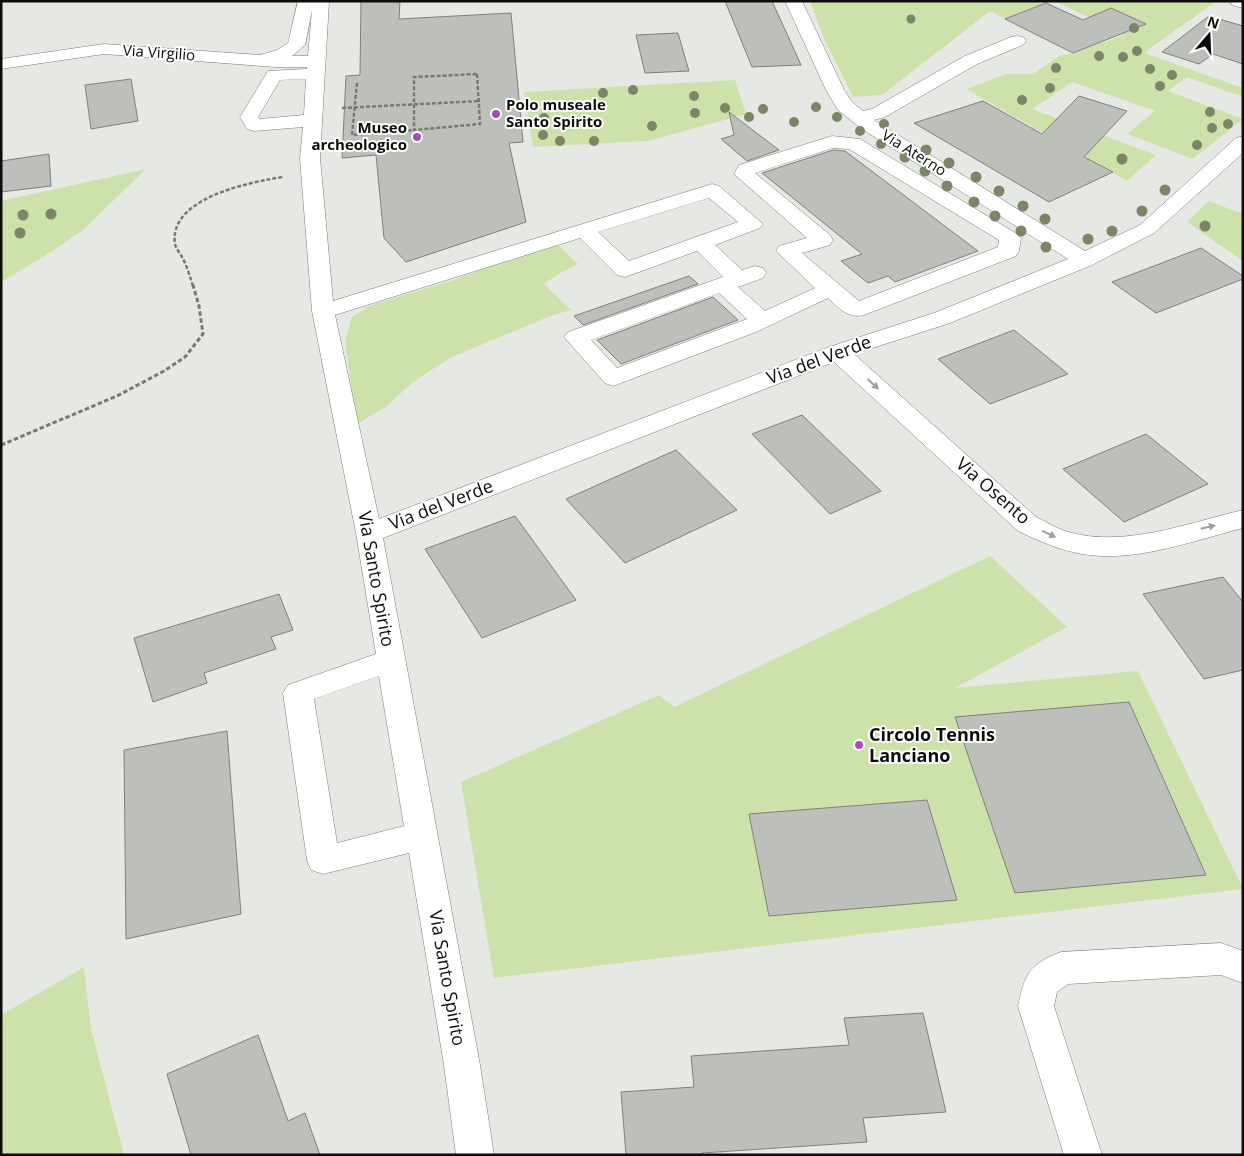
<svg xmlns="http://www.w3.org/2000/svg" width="1244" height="1156" viewBox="0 0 1244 1156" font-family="'Open Sans',sans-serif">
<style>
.green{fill:#cde2ab}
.building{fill:#bdbfbb;stroke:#7f807c}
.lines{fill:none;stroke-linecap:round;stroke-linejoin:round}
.minor-casing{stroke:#7a7c78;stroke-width:1}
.path-far1{stroke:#777975;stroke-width:2.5;stroke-dasharray:4 2;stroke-linecap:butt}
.path{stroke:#777975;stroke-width:3;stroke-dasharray:4.5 2.5;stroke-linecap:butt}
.minor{fill:#fff;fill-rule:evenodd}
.tree{fill:#7c8566}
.oneway{fill:#9e9e9d}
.poi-dot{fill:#a74db8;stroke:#fff;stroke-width:2}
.labels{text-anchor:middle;stroke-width:4;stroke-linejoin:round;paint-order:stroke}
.far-street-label{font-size:15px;fill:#0c0d0b;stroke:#fff}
.far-poi-label{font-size:15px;font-weight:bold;fill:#0c0d0b;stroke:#fff;text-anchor:start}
.street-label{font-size:18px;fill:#0c0d0b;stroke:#fff}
.poi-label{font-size:18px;font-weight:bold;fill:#0c0d0b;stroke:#fff;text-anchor:start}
</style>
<rect width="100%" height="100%" fill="#e6e8e3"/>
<path class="green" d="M810,1H1051L1005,19L990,11L882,95L853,97L825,41Z
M1055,1H1216L1144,53L1243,88V97L1187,77L1168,91L1243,119L1193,159L1127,134L1155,111L1072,82L1032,109L1156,155L1127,181L966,89L1006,74H1033L1059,56L1073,53L1124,35Z
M735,80L746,114L648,141L533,147L524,92Z
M146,169L83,230L51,252L1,282V201Z
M1209,201L1243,214V261L1187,222Z
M555,242L578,264L558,274L544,284L571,310L550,316L450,358L413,382L387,406L357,424L345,341L352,317L369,306L456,279Z
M990,556L1067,627L955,688L1138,671L1243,889L494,978L461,782L659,695L674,707Z
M84,967L91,1029L124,1155H1V1015Z"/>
<path class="building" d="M361,1H400L399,19L511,13L523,142L509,143L526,222L406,262L384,238L376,155L342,158L346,76L360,75Z
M725,1H772L801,65L752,67Z
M1046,3L1083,20L1111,8L1146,24L1073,53L1005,19Z
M1209,16L1243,26V64L1213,54L1199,64L1162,52Z
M678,33L689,71L645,73L636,35Z
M131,79L138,121L91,129L85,85Z
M1079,96L1127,111L1084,157L1113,172L1049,202L914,123L983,101L1042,134Z
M729,112L779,150L747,161L721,139L734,135Z
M833,150L845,151L978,251L895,282L888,276L868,283L841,261L862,254L762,173Z
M49,154L51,186L1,192V161Z
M1201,248L1243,276V279L1156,313L1112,282Z
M689,276L698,284L583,325L574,316Z
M713,297L738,320L621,364L597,340Z
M1014,330L1068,374L990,404L938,359Z
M802,415L881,491L830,514L752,434Z
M1146,434L1208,484L1124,522L1063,469Z
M676,450L737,510L625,563L566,499Z
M515,516L576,600L482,638L425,549Z
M1223,577L1243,602V670L1204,679L1143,594Z
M279,594L293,630L271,637L276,649L204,673L207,683L153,702L134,638Z
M1129,702L1206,875L1015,893L955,717Z
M227,731L241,914L126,939L124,750Z
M927,800L957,900L769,916L749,814Z
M923,1013L946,1112L863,1118L867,1142L702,1153V1155H626L621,1092L694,1087L691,1056L849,1045L844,1018Z
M258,1035L288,1121L305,1113L320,1155H191L167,1074Z"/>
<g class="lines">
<defs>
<path id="minor" d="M298,1H329L320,158L333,301L712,184L719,186L763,224L760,228L715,245L742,270L755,266L763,268L766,273L763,278L738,287L765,311L815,288L776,251L779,246L807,238L734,174L739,165L832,136L860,139L1017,234L1021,238L1019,251L1016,256L864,315C848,319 839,308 828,298L756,332L613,386L605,383L564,337L568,332L723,277L697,251L625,277L617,275L580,238L335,315L379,519L829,347L934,313L1068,259L862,129L838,110L826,90L785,1H802L844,90L852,102L863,111L872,109L965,56L1011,37L1017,36L1023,37L1026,41L1023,45L977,64L885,117L874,120L1085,251L1140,225L1236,138L1243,136V153L1154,233L1092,265L950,323L854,354L1036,517C1047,522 1057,529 1068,532C1124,548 1188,523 1243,510V528C1192,541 1135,563 1082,554C1059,550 1039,541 1018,531L834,362L383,538L480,1065L494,1155H456L444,1065L409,853L323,874L311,870L307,860L283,693L288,685L376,654L356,533L312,311L300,158L303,127L254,131L247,129L240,117L268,71L307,69V67H275L104,54L1,69V59L104,44L260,55L277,50L288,43ZM312,10L308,56H292L305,45ZM306,79L304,115L260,119L258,117L280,80ZM833,148L849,149L999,240L998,247L859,301L802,253L830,245L833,240L830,235L755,173ZM709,198L738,222L629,261L598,232ZM719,293L747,319L617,368L591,340ZM379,676L404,826L337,843L314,699Z
M1230,1H1243V8L1232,5Z
M1221,943L1243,951V983L1221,975L1068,984L1057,992L1054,1006L1102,1155H1064L1018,1006C1025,974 1029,964 1061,952Z"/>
</defs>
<use href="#minor" class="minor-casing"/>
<path class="path-far1" d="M477,74L480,124L414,130V77Z
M357,83L352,135L414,130
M342,108L480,101
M193,286C190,277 187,266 182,257C180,253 176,249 175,244C168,198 250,182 283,177"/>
<path class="path" d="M1,445L117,396L164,371L185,357L203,334L199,306L193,285"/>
<use href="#minor" class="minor"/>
</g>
<g class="tree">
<circle cx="911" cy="19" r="4.5"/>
<circle cx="1134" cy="28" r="5"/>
<circle cx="1137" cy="51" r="5"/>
<circle cx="1099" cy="56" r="5"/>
<circle cx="1123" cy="57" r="5"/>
<circle cx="1056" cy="68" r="5"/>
<circle cx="1150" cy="69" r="5"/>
<circle cx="1172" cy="75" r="5"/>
<circle cx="1160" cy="86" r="5"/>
<circle cx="1050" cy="88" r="5"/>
<circle cx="633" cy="90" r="5"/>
<circle cx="603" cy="93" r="5"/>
<circle cx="694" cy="96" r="5"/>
<circle cx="1022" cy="100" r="5"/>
<circle cx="567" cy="105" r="5"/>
<circle cx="816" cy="107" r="5"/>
<circle cx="725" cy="108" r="5"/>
<circle cx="763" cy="109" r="5"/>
<circle cx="1210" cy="112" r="5"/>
<circle cx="695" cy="113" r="5"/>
<circle cx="749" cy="117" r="5"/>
<circle cx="837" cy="117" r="5"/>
<circle cx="544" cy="118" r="5"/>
<circle cx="794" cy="122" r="5"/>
<circle cx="884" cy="124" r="5"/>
<circle cx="1228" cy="124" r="5"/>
<circle cx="652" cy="126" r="5"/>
<circle cx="1212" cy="128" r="5"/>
<circle cx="860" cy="131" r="5"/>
<circle cx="543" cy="135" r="5"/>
<circle cx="560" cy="141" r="5"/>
<circle cx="594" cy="141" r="5"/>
<circle cx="881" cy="144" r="5"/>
<circle cx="1197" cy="145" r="5"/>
<circle cx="926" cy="150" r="5.5"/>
<circle cx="905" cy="157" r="5.5"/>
<circle cx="1122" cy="159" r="5.5"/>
<circle cx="949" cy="163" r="5.5"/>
<circle cx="925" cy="171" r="5.5"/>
<circle cx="976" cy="177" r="5.5"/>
<circle cx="947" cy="186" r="5.5"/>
<circle cx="1165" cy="190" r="5.5"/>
<circle cx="999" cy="191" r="5.5"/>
<circle cx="974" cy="202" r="5.5"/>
<circle cx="1023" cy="206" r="5.5"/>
<circle cx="1142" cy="211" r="5.5"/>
<circle cx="51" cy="214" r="5.5"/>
<circle cx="23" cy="215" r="5.5"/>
<circle cx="995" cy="216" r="5.5"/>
<circle cx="1045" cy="219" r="5.5"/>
<circle cx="1205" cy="226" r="5.5"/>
<circle cx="1021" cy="231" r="5.5"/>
<circle cx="1112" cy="231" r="5.5"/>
<circle cx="20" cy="233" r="5.5"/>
<circle cx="1088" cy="239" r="5.5"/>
<circle cx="1046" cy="247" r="5.5"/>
</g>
<defs><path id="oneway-solid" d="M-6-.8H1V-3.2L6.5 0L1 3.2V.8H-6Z" transform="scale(1.25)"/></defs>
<g class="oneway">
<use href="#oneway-solid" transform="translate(873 384) rotate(42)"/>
<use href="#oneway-solid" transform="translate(1208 527) rotate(-13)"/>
<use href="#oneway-solid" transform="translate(1049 534) rotate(25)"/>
</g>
<g class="poi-dot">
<circle cx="496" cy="114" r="5"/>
<circle cx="417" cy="137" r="5"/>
<circle cx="859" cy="745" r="5"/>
</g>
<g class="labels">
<g class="far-street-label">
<text transform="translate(159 53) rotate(4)" y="5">Via Virgilio</text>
<text transform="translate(914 153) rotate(32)" y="5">Via Aterno</text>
</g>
<g class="far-poi-label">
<text x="506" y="110">Polo museale<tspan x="506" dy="17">Santo Spirito</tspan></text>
<text x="407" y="133" text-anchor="end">Museo<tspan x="407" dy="17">archeologico</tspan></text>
</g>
<g class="street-label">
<text transform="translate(819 360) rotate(-20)" y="6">Via del Verde</text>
<text transform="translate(993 491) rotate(41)" y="6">Via Osento</text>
<text transform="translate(441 505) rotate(-21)" y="6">Via del Verde</text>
<text transform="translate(376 579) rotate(80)" y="6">Via Santo Spirito</text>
<text transform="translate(447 978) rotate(80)" y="6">Via Santo Spirito</text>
</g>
<g class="poi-label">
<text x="869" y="741">Circolo Tennis<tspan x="869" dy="21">Lanciano</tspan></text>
</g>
</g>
<rect width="1244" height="1156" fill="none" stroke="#0c0d0b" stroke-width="5"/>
<g transform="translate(1209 35) rotate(19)" stroke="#ffffff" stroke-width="4" paint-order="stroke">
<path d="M0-4L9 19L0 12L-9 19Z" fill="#0c0d0b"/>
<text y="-8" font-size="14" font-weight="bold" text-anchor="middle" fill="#0c0d0b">N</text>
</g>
</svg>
